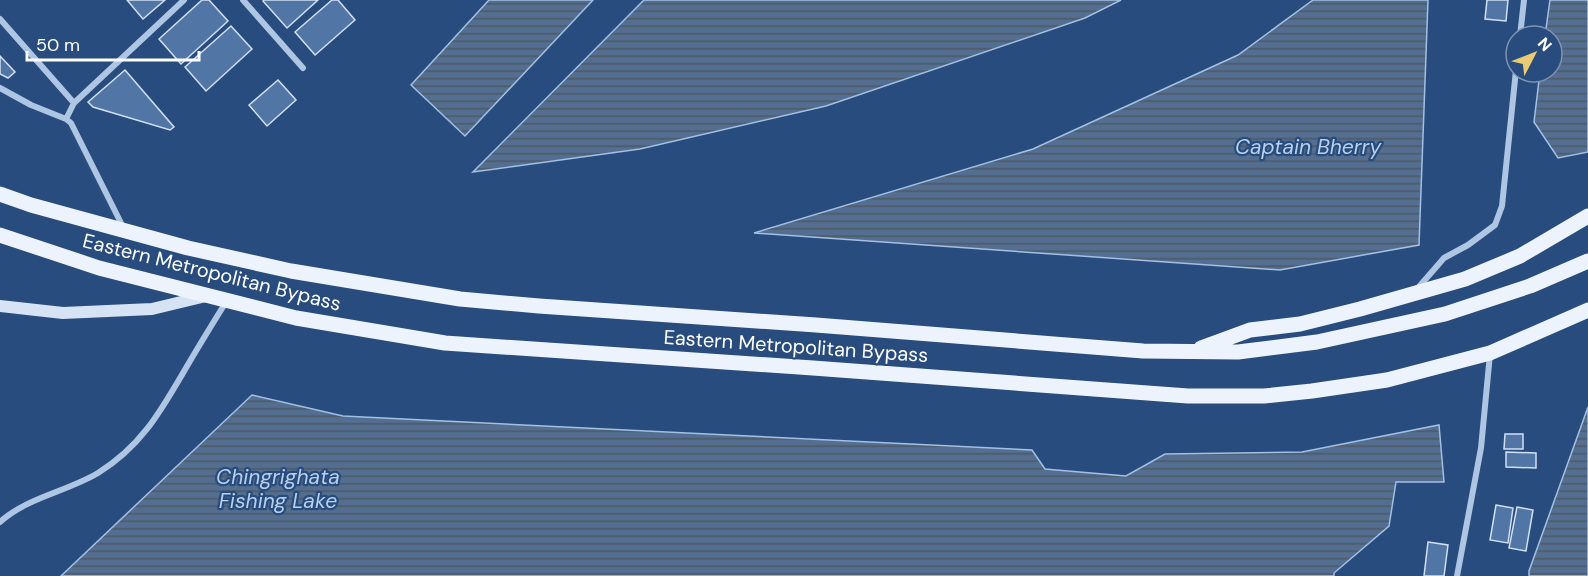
<svg xmlns="http://www.w3.org/2000/svg" width="1588" height="576" viewBox="0 0 1588 576" font-family="'DM Sans',sans-serif">
<style>
.water{fill:url(#water-rules);stroke:#a2c0e4;stroke-width:1.5}
.building{fill:#5176a5;stroke:#d0e0f4;stroke-width:1.5}
.lines{fill:none;stroke-linecap:round;stroke-linejoin:round}
.street{stroke:#aec6e4;stroke-width:6}
.secondary{stroke:#d6e3f4;stroke-width:12}
.primary{stroke:#edf3fc;stroke-width:15}
.labels{text-anchor:middle;stroke-width:4.5;stroke-linejoin:round;paint-order:stroke}
.street-label{font-size:20px;fill:#fff;stroke:#284c7d}
.water-label{font-size:21px;font-style:italic;fill:#b9d0ec;stroke:#284c7d}
</style>
<defs>
<pattern id="water-rules" width="6" height="5" patternUnits="userSpaceOnUse" patternTransform="scale(1.5)"><rect width="6" height="5" fill="#546e91"/><path d="M0 2.5h6" fill="none" stroke="#4f5864"/></pattern>
</defs>
<rect width="100%" height="100%" fill="#284c7d"/>
<path class="water" d="M489,0H593L465,136L411,85Z
M644,0H1121L1085,18L826,106L640,149L473,172Z
M1313,0H1428L1419,245L1280,270L754,233L1033,149L1238,55Z
M1550,0H1588V152L1558,158L1534,122L1540,72H1552V36H1545Z
M252,395L343,416L1032,450L1045,469L1126,476L1165,454L1302,452L1439,425L1444,482H1396L1389,526L1334,573V576H61Z
M1588,407V576H1529V571Z"/>
<path class="building" d="M127,0H165L143,19Z
M202,0H209L228,21L181,64L159,39Z
M264,0H318L287,28L263,1Z
M332,0H338L355,20L315,55L295,32Z
M1487,0H1508L1506,21L1485,19Z
M231,26L252,49L206,91L185,67Z
M0,56L15,72L8,78L0,74Z
M125,70L174,127L170,130L93,107L88,102Z
M278,80L296,100L267,126L249,105Z
M1505,434H1523V449H1504Z
M1506,452L1536,453V468L1506,467Z
M1496,505L1513,508L1508,543L1490,540Z
M1517,507L1533,510L1526,551L1509,548Z
M1428,542L1448,545L1444,576H1424Z"/>
<g class="lines">
<path class="street" d="M243,0L303,68
M0,19L74,103
M1520,36L1524,0
M0,88L31,105L66,119L71,123L124,229
M66,119L74,103L184,0
M1417,289L1444,258L1468,245L1495,225L1502,206L1516,70
M0,522C28,497 66,492 98,473C140,447 159,414 183,373C197,349 211,326 226,302
M1457,576L1481,448L1490,354"/>
<path class="secondary" d="M0,306L63,313L152,309L206,296"/>
<path class="primary" d="M0,194L31,205L188,248L291,271L460,299L539,306L816,325L1143,351L1238,352L1317,342L1445,314L1530,286L1588,261
M0,235L99,268L296,318L445,343L813,368L1188,396H1264L1312,391L1387,380L1490,353L1588,310
M1201,348L1250,330L1300,324L1360,309L1465,279L1520,256L1588,216"/>
</g>
<g class="labels">
<g class="street-label">
<text transform="translate(212 272) rotate(14)" y="7">Eastern Metropolitan Bypass</text>
<text transform="translate(796 346) rotate(4)" y="7">Eastern Metropolitan Bypass</text>
</g>
<g class="water-label">
<text x="1308" y="154">Captain Bherry</text>
<text x="278" y="484">Chingrighata<tspan x="278" dy="24">Fishing Lake</tspan></text>
</g>
</g>
<g transform="translate(1534 54) rotate(48)"><circle r="28" fill="#284c7d" stroke="#7e94b1" stroke-width="1.5"/>
<path d="M0-4.5L10 22L0 15L-10 22Z" fill="#ebca74"/>
<text y="-9" font-size="16" font-weight="bold" text-anchor="middle" fill="#ffffff">N</text>
</g>
<path d="M27 51v9h172v-9" fill="none" stroke="#ffffff" stroke-width="3"/>
<text x="36" y="51" font-size="18" fill="#ffffff" stroke="#284c7d" stroke-width="4.5" paint-order="stroke">50 m</text>
</svg>
